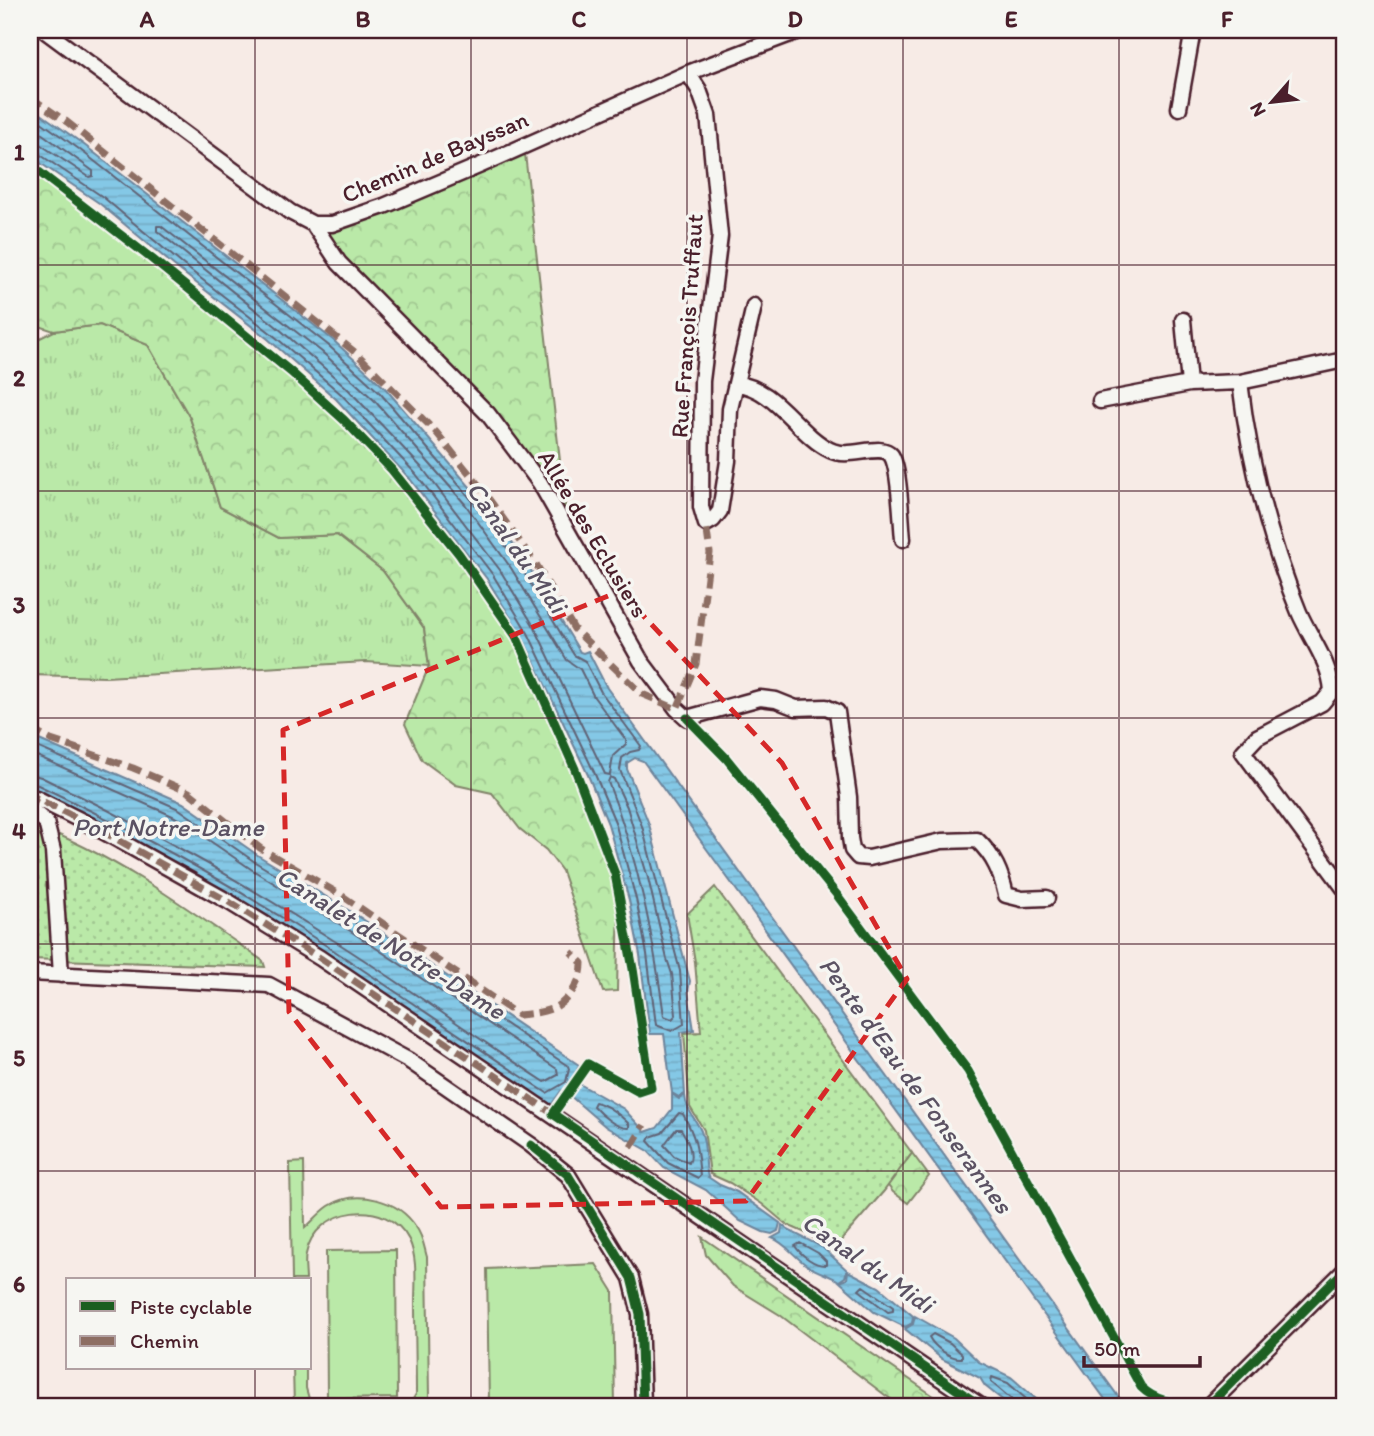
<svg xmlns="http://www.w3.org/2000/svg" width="1374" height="1436" viewBox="0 0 1374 1436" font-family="Itim,sans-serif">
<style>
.grass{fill:url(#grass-tufts);stroke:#82846a;stroke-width:2}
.forest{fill:url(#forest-crowns);stroke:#82846a;stroke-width:2}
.park{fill:url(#park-dots);stroke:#82846a;stroke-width:2}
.pitch{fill:#bae9a8;stroke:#82846a;stroke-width:2}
.water{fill:url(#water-rules);stroke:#6d849b;stroke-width:2}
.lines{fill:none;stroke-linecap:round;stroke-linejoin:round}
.shore{stroke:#616376;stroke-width:2}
.street-casing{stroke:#4a1f2b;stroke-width:19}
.street{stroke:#f6f6f2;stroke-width:14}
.quiet{stroke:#8d6e63;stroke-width:7;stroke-dasharray:14 7;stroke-linecap:butt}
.cycleway-casing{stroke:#f6f6f2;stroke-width:13}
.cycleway{stroke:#1b5e20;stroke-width:9}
.marked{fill:none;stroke:#d62828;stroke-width:5;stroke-dasharray:14 9;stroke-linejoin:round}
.grid{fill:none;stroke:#4a1f2b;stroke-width:2;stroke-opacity:0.55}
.labels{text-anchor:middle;stroke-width:7;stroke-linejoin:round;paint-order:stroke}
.street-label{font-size:24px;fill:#4a1f2b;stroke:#f6f6f2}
.water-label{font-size:26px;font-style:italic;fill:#5b5263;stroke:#f6f6f2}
.neatline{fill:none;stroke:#4a1f2b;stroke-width:2.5}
.grid-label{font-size:23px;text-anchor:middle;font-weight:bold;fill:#4a1f2b}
</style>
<defs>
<pattern id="grass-tufts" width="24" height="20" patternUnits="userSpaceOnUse" patternTransform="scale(1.75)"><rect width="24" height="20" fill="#bae9a8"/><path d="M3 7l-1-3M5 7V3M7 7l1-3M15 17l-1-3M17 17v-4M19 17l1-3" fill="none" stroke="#a1c791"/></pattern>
<pattern id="forest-crowns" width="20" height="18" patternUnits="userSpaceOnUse" patternTransform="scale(1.75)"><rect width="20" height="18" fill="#bae9a8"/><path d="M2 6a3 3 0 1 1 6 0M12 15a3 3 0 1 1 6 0" fill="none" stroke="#a1c791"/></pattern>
<pattern id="park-dots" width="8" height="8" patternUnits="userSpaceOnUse" patternTransform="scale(1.75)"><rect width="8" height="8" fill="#bae9a8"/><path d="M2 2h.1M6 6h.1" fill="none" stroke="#a1c791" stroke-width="1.8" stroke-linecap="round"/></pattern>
<pattern id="water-rules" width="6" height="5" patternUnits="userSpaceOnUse" patternTransform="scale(1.75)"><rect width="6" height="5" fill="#84c8e6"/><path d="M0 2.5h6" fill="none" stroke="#74abc5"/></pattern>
</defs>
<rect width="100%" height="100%" fill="#f7ebe6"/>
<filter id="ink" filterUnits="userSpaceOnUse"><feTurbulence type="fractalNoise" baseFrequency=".0143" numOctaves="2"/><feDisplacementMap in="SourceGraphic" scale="14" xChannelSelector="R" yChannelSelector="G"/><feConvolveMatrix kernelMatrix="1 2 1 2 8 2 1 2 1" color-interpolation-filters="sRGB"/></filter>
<g filter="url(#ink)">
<path class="grass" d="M100,325L148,345L190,418L220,507L279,538L337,535L383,571L424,628L429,666L366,662L106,677L30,675V343L54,331Z"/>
<path class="forest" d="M524,145L567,522L488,414L339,263L313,224H332Z
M30,165L152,259L291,372L344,420L392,470L459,554L516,636L575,769L615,874L619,895L617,991L603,992L562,871L546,850L520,829L492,793L456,785L422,760L405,724L429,666L424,628L383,571L337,535L279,538L220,507L190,418L148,345L100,325L54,331L39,326L30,305Z
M912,1153L929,1176L908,1203L893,1192L882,1178L907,1160Z
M702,1237L928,1392L948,1406H901L885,1395L780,1315L733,1286L706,1255Z"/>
<path class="park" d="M30,823C115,855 189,909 263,961L265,967L30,959Z
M715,887L912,1153L884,1191L832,1251L808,1234L787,1225L762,1204L730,1183L710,1174L704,1130L690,1107L684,1033L701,1032L695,962L687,914Z"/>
<path class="pitch" d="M304,1162L305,1228C313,1221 320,1212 329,1206C357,1188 399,1200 416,1227C423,1236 424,1247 427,1257L429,1397L424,1406H409L416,1394C416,1364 415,1334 415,1303C415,1283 418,1259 409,1240C388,1197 315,1206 306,1254C304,1262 306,1272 306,1280H292L290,1163Z
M396,1250L397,1398L327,1399L326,1251Z
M596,1264L613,1291L615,1406H489L487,1269Z
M293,1368H306V1388L311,1406H294Z"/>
<path class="water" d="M30,106L83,144L333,340L385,388L477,495L524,559L580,652L583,653L588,651L607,688L1125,1406H1110L643,761L635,758L627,763V769L649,824L690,981L688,992L694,1030L681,1032L685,1094L679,1097L672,1093L664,1034H650L640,955L629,900L608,824L588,775L522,636L487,579L410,479L336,399L268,339L177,268L99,203L30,156Z
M30,736L183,803L259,856L358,916L579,1065L573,1079V1088L561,1091L551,1105C438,1031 330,951 214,884C154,849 92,818 30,789Z
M576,1082L624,1109L645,1132L657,1128L672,1109V1094L679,1099L685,1095C686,1110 695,1118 701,1131C707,1146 704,1162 708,1177L720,1185L737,1192L780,1223L778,1231L772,1234L763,1232L740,1221L706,1190L664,1168L647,1150L606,1127L569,1095L575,1089Z
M782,1225L788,1230L822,1247L847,1270L845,1277L839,1281C829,1275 818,1272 808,1266C795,1258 786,1243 772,1238L781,1233Z
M848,1271L879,1287L913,1316L912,1323L905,1327L874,1312L840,1282L847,1279Z
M915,1316L954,1338L979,1362L1011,1377L1044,1406H1010L985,1386L980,1378L942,1359L905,1329L913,1324Z"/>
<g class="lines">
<path class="shore" d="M30,114L79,149L328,345L380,393L471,499L518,563L574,655L585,661L601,692L641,746L639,750L630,752L622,758L620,770L642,826L680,971L684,1024L672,1031L656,1025L647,954L636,899L615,822L594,772L528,633L493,575L416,474L341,394L272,334L181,263L103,197L36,152L30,151
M30,125L93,171V176L89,177L41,145L30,142
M157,226H161L322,352L374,400L465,504L511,568L567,660L580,669L594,697L626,740V744L613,756L610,775L605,774L535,628L500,570L423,469L346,387L277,327L157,231Z
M30,744L179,809L255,862L354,922L568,1066L569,1069L566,1082L547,1093C474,1046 403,996 330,948C237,887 139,833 38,785L30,783
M30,753L175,817L251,869L349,930L557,1069L558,1075L545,1082C473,1036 405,985 333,940C239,879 142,825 41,777L30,774
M610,777L614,779L627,807L648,878L667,959L672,974L676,1015L672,1019L664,1016C653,935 638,858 608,782Z
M595,1102C608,1105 619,1114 629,1124V1128C617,1129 601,1115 593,1106Z
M679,1113L683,1114C697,1140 697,1148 700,1176L698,1178L668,1163L648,1141L650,1137L662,1133Z
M676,1129H681C687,1138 694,1154 689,1163L674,1156L664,1145Z
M800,1243L818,1253L826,1261V1265C815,1266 801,1255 795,1246Z
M863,1286L893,1307V1311L888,1312L859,1290Z
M933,1334L950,1343L962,1354V1358C950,1359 934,1347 929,1337Z
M1013,1406L1011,1399L991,1382L992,1377L1008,1383L1034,1406"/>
<defs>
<path id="street" d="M44,30L290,212L313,224H332L384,206L481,165L688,73L801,30
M688,73L699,90L708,115L720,236L702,381L701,507L706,524L713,520L720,511L728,461L730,409L754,306
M1179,108L1193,30
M313,224L339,263L488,414L540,483L641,661L677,709L687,718L760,698L776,700L796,708L826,707L837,712L849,797L850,838L852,850L858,857L869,858L942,841L977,840C994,856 1001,873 1006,895L1022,899L1047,898
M1183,320L1189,384
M1240,382C1249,459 1269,539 1299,612C1310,638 1330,662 1332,691L1322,703L1257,737L1243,752L1344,888
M736,384C775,387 797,434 830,450C849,460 881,442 891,455C900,468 901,521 903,539
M1100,401L1189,384L1240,382L1344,360
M30,809L36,798L104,832L229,902L320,958L981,1406
M30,809L46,822L53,851L61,975
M30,973L269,985L408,1060L531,1145L568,1175L631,1278L640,1314L643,1406
M1208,1406L1344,1271"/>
</defs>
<use href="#street" class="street-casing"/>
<use href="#street" class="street"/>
<path class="quiet" d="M30,97L67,122L356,353L436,432L481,488L536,564L574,629L642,694L677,709L696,664L710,553L706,524
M30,729L51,740L133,768L189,792L260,848L341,895L518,1015C545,1012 562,1011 576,985C580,977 582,973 582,963L571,952
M30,809L36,798L104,832L229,902L320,958L556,1116
M631,1147L644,1125"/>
<defs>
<path id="cycleway" d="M30,165L152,259L291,372L344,420L392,470L459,554L516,636L575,769L615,874L633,969L651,1088L639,1092L588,1064L553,1114L981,1406
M687,718L726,758L837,895L968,1071L1141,1387C1157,1403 1178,1403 1199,1406
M531,1145L568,1175L631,1278L640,1314L643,1406
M1208,1406L1344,1271"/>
</defs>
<use href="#cycleway" class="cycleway-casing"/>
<use href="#cycleway" class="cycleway"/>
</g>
</g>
<path class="marked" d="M620,591L782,763L907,979L746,1201L441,1207L289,1012L283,730Z"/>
<path class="grid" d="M255,30V1280M471,30V1406M687,30V1406M903,30V1406M1119,30V1406M30,265H1344M30,491H1344M30,718H1344M30,944H1344M30,1171H1344M255,1368V1406"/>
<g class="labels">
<g class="street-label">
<text transform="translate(435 157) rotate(-23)" y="8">Chemin de Bayssan</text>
<text transform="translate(687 326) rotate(-86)" y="8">Rue François Truffaut</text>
<text transform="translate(593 534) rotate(59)" y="8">Allée des Eclusiers</text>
</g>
<g class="water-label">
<text transform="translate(517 547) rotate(55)" y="9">Canal du Midi</text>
<text x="168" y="836">Port Notre-Dame</text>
<text transform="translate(391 943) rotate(32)" y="9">Canalet de Notre-Dame</text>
<text transform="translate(916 1085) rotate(54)" y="9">Pente d'Eau de Fonserannes</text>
<text transform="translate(868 1263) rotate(35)" y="9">Canal du Midi</text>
</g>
</g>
<rect width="1374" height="1436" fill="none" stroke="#f6f6f2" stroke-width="77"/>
<rect x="66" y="1278" width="245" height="91" fill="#f6f6f2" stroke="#b1a0a2" stroke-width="2"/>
<rect x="80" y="1301" width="35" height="10" fill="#1b5e20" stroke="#b1a0a2" stroke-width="2"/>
<text x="130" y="1314" font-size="21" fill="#4a1f2b">Piste cyclable</text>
<rect x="80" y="1336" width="35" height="10" fill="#8d6e63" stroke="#b1a0a2" stroke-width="2"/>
<text x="130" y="1348" font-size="21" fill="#4a1f2b">Chemin</text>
<g transform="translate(1272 102) rotate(242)" stroke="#f6f6f2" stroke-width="5" paint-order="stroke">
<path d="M0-5L12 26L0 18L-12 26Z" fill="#4a1f2b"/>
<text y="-10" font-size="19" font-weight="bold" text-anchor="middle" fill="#4a1f2b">N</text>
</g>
<path d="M1084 1356v10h116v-10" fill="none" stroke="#4a1f2b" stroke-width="3.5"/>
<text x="1094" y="1356" font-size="21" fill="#4a1f2b" stroke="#f6f6f2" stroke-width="5" paint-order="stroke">50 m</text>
<rect x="38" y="38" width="1298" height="1360" class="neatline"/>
<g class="grid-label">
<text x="147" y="27">A</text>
<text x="363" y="27">B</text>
<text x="579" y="27">C</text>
<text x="795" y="27">D</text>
<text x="1011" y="27">E</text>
<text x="1227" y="27">F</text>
<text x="19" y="160">1</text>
<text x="19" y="386">2</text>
<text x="19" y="613">3</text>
<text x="19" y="839">4</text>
<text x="19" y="1066">5</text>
<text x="19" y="1292">6</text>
</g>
</svg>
